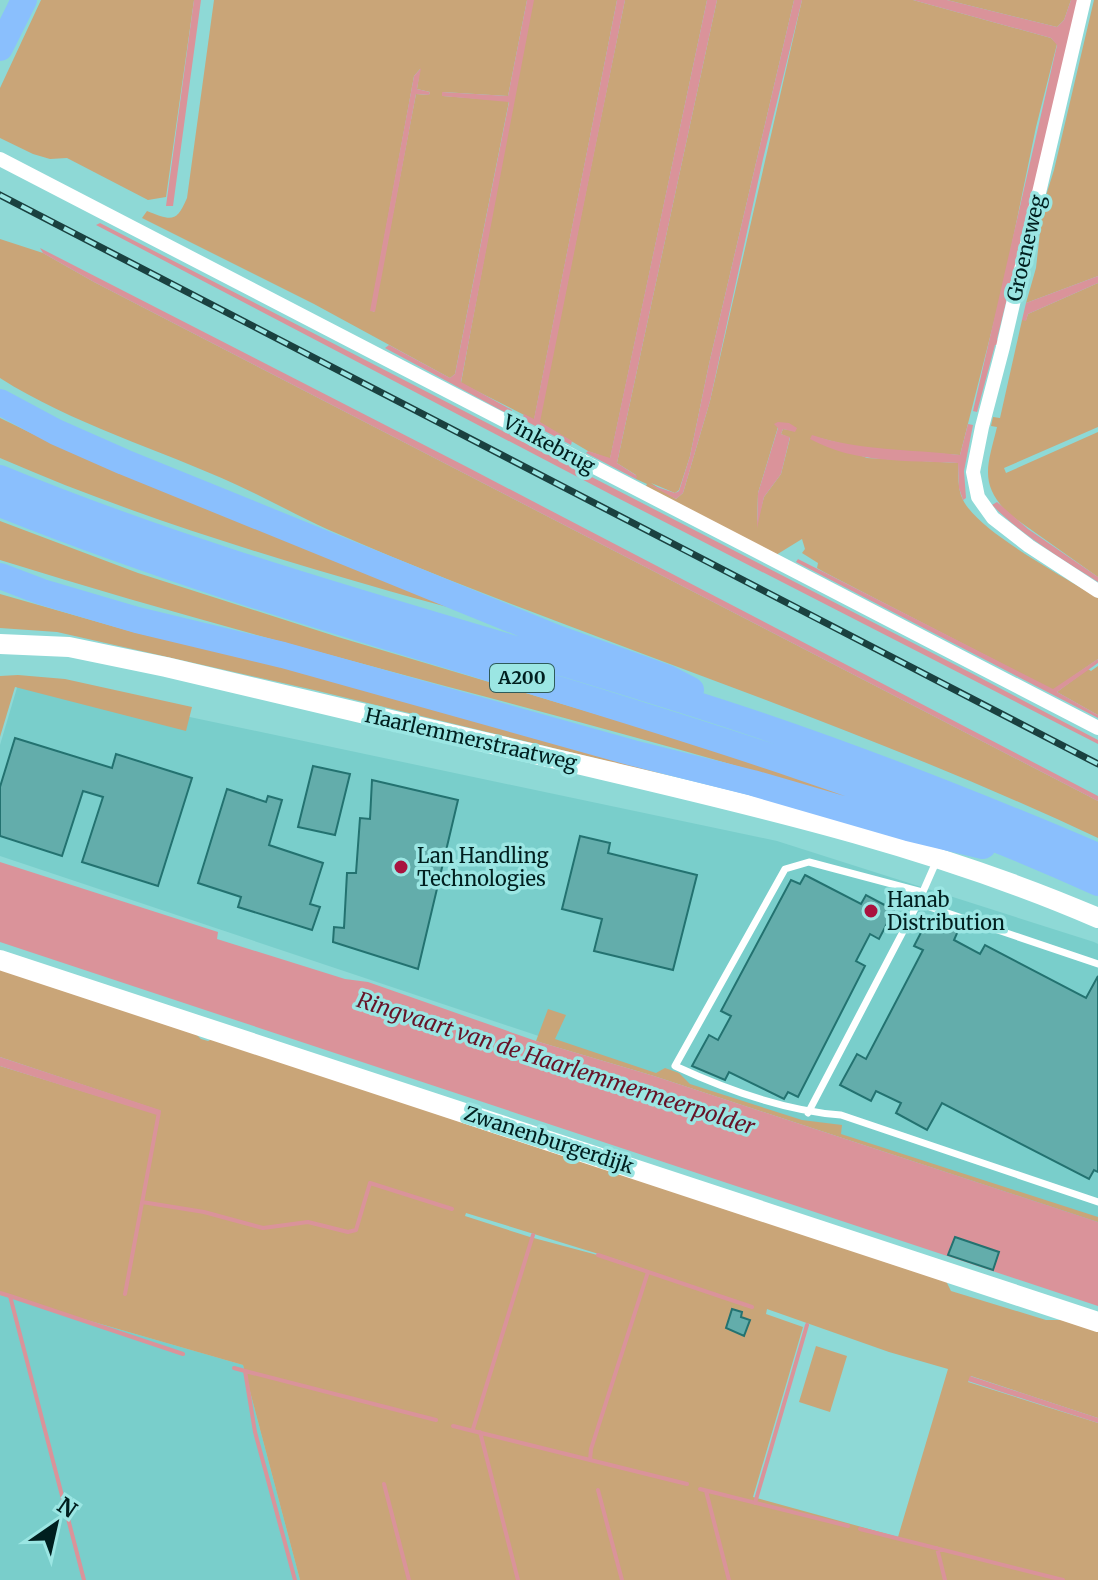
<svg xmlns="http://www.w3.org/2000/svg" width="1098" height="1580" viewBox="0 0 1098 1580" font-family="Merriweather,serif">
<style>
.built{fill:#79cecb}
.green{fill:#c9a578;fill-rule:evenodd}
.water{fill:#da939a}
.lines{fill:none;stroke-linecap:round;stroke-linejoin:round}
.stream{stroke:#da939a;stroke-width:4}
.building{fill:#63adab;stroke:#237270;stroke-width:2}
.lane{stroke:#fff;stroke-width:7}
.street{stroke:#fff;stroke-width:14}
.secondary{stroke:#fff;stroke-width:20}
.highway{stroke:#8abffd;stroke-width:26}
.rail-casing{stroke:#1a4140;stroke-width:7}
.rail{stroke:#9be6e3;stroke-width:4;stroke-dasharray:12;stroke-linecap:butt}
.poi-dot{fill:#a9133f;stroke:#9be6e3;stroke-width:3}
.labels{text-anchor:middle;stroke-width:7;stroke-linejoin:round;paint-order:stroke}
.shield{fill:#9be6e3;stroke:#2e5b5a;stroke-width:2}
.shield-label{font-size:18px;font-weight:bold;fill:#001f1f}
.street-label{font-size:20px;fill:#001f1f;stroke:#9be6e3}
.poi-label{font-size:20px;fill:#001f1f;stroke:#9be6e3;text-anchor:start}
.water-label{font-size:22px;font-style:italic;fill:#671327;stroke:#9be6e3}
</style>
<rect width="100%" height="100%" fill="#8ed9d6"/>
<path class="built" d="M19,681L777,841L1094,942L1098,944V1223L0,856V745Z
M0,1295L243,1365L300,1580H0Z"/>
<path class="green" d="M41,0H194L166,197L148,200L67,158L50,159L33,154L0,138V88Z
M214,0H527L508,96L443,92V96L509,101L455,374L450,378L314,304L142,218L147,211C171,220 176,224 187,198ZM420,69L417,89L430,92L429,95L416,94L374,312L371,310L414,76Z
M532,0H617L534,420L461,383Z
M625,0H707L610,459L588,451L539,422Z
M717,0H794L709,364L690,456L679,490L675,493L651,483L676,499L683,493L710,401L802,0H913L1051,38L1057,44L1036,127L1004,282L960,455L859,448L812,436L867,458L958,463C959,475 957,488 963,500C980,533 1065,577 1098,598V659L1053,690L824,572L817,568L818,563L802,553L805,549L802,539L776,555L645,488L647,484L636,479V475L617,463ZM778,427L795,431L783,429L781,434L790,438L781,474L764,497L757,523L758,493Z
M947,0H1071L1064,20L1057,27Z
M1094,0H1098V276L1026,303L1036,268L1043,205L1054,170Z
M0,239L43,253L94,282L1098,801V838C886,738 664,665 447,579C407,563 368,547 329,530C298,516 268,499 237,485C159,449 72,424 0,378Z
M1098,283V427L1004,468L1006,473L1098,432V577L1009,514C978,483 988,465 997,427L991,426L993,417L1000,418L1022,320H1026L1028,314Z
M0,418L62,448L512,623C446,608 382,589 317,570C210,538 103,503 0,458Z
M0,521L138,573L338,637L770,766L887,811C594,719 294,652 0,560Z
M0,594L133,632L288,668L677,778L314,690L57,632L0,628Z
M1098,666V715L1057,692L1088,669L1091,671Z
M18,675L65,679L192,707L186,731L15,687L0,737V676Z
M0,968L191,1029L201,1039L208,1041L216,1037L946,1281L951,1291L1046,1320H1063L1098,1331V1418L971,1376L968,1382L1098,1423V1580H300L243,1365L0,1295V1066L157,1114L161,1111L0,1057ZM466,1213L631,1264L530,1237L465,1216ZM767,1309L889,1352L948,1369L898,1537L753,1497L803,1327L766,1314Z
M548,1009L566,1015L555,1039L656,1073L665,1068L679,1073L690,1084L802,1120L842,1125L841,1134L1098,1217V1222L654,1076L536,1041Z
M816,1346L847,1356L830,1412L799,1402Z"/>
<path class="water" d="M194,0H201L173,206H166Z
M527,0H534L461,382L512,410L510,415L385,348L389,345L450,378L455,374L509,102L442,96V92L508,96Z
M617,0H625L540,422L572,441L571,445L522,419L524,414L534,419Z
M707,0H717L617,463L637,476L636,479L586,453L588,451L610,458Z
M794,0H802L763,159L710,401L683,493L676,499L648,484L675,493L679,491L690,456L709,364Z
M913,0H947L1057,27L1064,20L1071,0H1080L997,339L999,344L995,345L977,412L973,411L1057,45L1051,38Z
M421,68L417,89L430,92L429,95L416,94L375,312L370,311L414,76Z
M100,223L975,675L1098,740V744L612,495L96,225Z
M40,248L469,468L1098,796V801L94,282L43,253Z
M1098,276V283L1028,314L1026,321L1022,320L1026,303Z
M778,422L789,423L797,428L795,432L783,429L781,434L790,437L781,474L764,497L757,528L758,493L778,428L774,424Z
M968,424L973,425L964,471L966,498L963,500L959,488L958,463C906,460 856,464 810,439L812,435C859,451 910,449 960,455Z
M997,502L1028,529L1098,577V582C1061,558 1023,536 992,505Z
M798,559L1053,689L1098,659V663L1057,692L1098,715V718L796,562Z
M0,862L218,932L217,939L345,979L368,982L536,1041L654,1076L1098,1222V1306L0,942Z
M0,1057L160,1110L161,1112L157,1115L0,1066Z
M970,1376L1098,1418V1423L968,1381Z"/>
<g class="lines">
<path class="stream" d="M142,1202L204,1212L263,1228L308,1222L348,1232L356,1230L370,1183L452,1209
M598,1255L752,1307
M0,1293L10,1296L84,1580
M125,1294L159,1112
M10,1296L183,1354
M234,1368L245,1371L255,1432L295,1580
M245,1371L436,1420
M453,1426L687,1484
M473,1429L533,1235
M480,1432L518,1580
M590,1460L591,1449L648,1272
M384,1484L409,1580
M700,1489L848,1526
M598,1490L622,1580
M706,1491L729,1580
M755,1503L807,1325
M860,1529L1063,1580
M937,1548L945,1580"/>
</g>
<path class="building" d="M15,738L112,768L116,754L192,778L158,886L82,862L103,797L83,791L62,856L0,836V787Z
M313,766L350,774L335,835L298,827Z
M372,780L458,800L418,969L333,942L334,927L344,928L347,873H356L360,818L370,819Z
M227,789L266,802L268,796L282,800L269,845L323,863L310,904L320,907L312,930L238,907L241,897L198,883Z
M580,836L610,843L608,853L697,875L673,970L594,951L602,919L562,909Z
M805,875L861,904L866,895L894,910L879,939L870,934L856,961L865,966L798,1097L788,1092L784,1099L729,1072L725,1080L692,1066L709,1035L718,1040L731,1016L721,1011L791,880L800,884Z
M929,917L958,931L954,940L980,954L985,945L1086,998L1098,976V1172L1094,1170L1089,1179L942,1103L927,1130L896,1113L901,1103L876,1091L871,1101L840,1085L857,1054L866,1059L923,950L914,946Z
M955,1237L999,1252L993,1270L948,1255Z
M732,1309L742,1312L741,1317L750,1320L744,1336L726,1328Z"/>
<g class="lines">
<path class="lane" d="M922,892L809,862L785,869L675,1066C727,1090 784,1111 841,1115L1098,1202
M918,903L1098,964
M808,1113L918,903L936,862"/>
<path class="street" d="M1084,0L1003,347L982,427L973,472L978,497L993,518L1029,546L1098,591
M0,159L1098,728"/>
<path class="secondary" d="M0,644L69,647L166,667C313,701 460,736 607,771C773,810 941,850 1098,918
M0,960L1098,1322"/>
<path class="highway" d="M0,48L24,0
M0,402L56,432L124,462L557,638L668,678L691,690
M0,478C247,580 507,640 759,725C874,764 987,809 1098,856
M0,504C360,648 744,722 1098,883
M0,576L42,592L137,620L283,655L633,753L753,783L908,828L983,846"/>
<defs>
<path id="rail" d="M0,195L1098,764"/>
</defs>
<use href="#rail" class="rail-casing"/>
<use href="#rail" class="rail"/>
</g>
<g class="poi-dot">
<circle cx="401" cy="867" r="8"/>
<circle cx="871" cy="911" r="8"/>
</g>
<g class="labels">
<rect class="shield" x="490" y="664" width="64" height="28" rx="6"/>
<g class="shield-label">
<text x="522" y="684">A200</text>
</g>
<g class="street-label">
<text transform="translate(1026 248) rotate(-77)" y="7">Groeneweg</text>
<text transform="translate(549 444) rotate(28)" y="7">Vinkebrug</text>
<text transform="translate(471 739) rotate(13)" y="7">Haarlemmerstraatweg</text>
<text transform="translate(549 1140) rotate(18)" y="7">Zwanenburgerdijk</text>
</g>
<g class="poi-label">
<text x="417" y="863">Lan Handling<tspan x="417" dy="23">Technologies</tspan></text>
<text x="887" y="907">Hanab<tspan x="887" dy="23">Distribution</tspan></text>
</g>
<g class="water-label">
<text transform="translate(556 1063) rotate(18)" y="8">Ringvaart van de Haarlemmermeerpolder</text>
</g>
</g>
<g transform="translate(56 1524) rotate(34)" stroke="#9be6e3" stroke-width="6" paint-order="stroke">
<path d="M0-6L14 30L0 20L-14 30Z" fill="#001f1f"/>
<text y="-12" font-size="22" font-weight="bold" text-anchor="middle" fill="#001f1f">N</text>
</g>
</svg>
